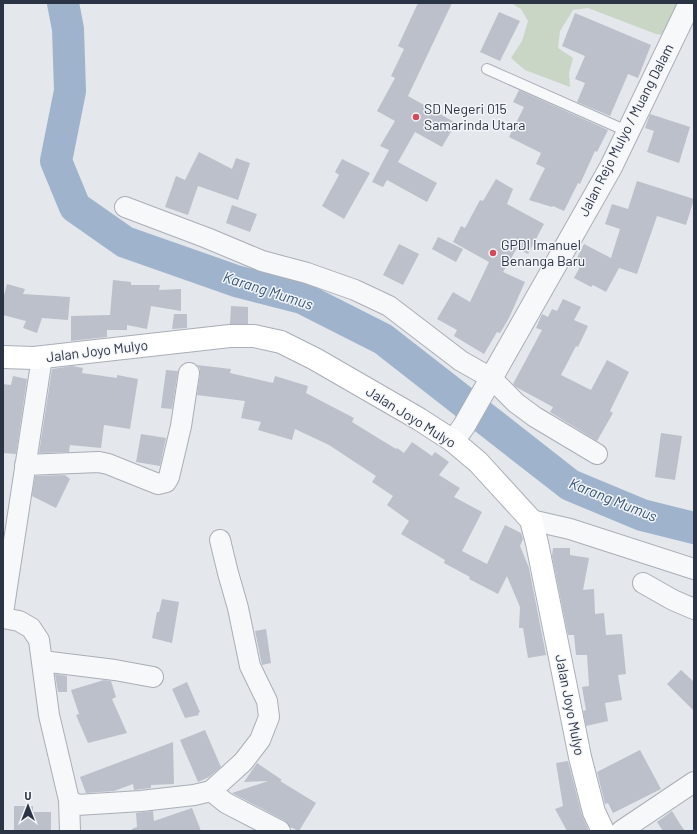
<svg xmlns="http://www.w3.org/2000/svg" width="697" height="834" viewBox="0 0 697 834" font-family="Barlow,sans-serif">
<style>
.green{fill:#c9d6c5}
.lines{fill:none;stroke-linecap:round;stroke-linejoin:round}
.river{stroke:#9fb4cc;stroke-width:32}
.building{fill:#bbc0ca}
.service-casing{stroke:#a9aeb7;stroke-width:12}
.minor-casing{stroke:#a9aeb7;stroke-width:22}
.tertiary-casing{stroke:#a9aeb7;stroke-width:24}
.secondary-casing{stroke:#a9aeb7;stroke-width:24}
.service{stroke:#f7f8fa;stroke-width:10}
.minor{stroke:#f7f8fa;stroke-width:20}
.tertiary{stroke:#f7f8fa;stroke-width:22}
.secondary{stroke:#fff;stroke-width:22}
.poi-dot{fill:#d1495b;stroke:#f4f6f9;stroke-width:1.5}
.labels{text-anchor:middle;stroke-width:3;stroke-linejoin:round;paint-order:stroke}
.poi-label{font-size:14px;fill:#2b3445;stroke:#f4f6f9;text-anchor:start}
.street-label{font-size:14px;fill:#2b3445;stroke:#f4f6f9}
.water-label{font-size:15px;font-style:italic;fill:#34527a;stroke:#f4f6f9}
</style>
<rect width="100%" height="100%" fill="#e4e7ec"/>
<path class="green" d="M511,3H684L669,36L656,34L588,8L573,10L560,31L558,48L573,58L569,73L570,87L525,70L511,58L522,41L528,21L521,9Z"/>
<g class="lines">
<path class="river" d="M63,3L68,29L70,91L56,161L75,207L125,242L236,281L302,298L383,339L570,485L642,515L694,528"/>
</g>
<path class="building" d="M418,3H452L408,96L456,123L442,147L415,132L398,162L437,183L427,202L387,180L383,187L372,182L389,150L380,146L395,121L377,111L395,78L391,76L404,49L398,46Z
M499,12L520,21L500,61L480,52Z
M575,13L651,45L638,78L628,74L610,116L577,102L585,83L575,79L585,56L562,46Z
M519,90L608,130L597,152L595,151L580,184L578,183L564,211L553,206L552,207L529,200L545,168L536,164L541,153L509,137L524,107L513,102Z
M650,114L690,127L679,163L647,152L654,131L645,128Z
M199,152L232,169L236,158L250,163L238,200L198,186L188,215L165,207L176,176L185,180Z
M342,159L370,173L344,219L322,206L339,175L335,172Z
M496,179L513,189L507,204L544,224L528,254L517,248L503,272L525,282L509,318L500,333L497,332L484,354L454,336L457,330L437,319L453,292L470,302L489,262L453,242L461,226L465,228L480,200L483,201Z
M637,181L694,199L686,225L657,216L637,274L619,268L606,292L593,285L591,287L574,278L581,265L575,262L584,244L611,258L620,229L605,224L612,204L628,209Z
M232,205L257,214L250,232L226,223Z
M438,237L463,249L456,262L432,249Z
M399,244L419,254L403,285L383,275Z
M113,280L131,282V285H160L159,290L181,289V311L151,306L147,329L127,325V330H107V337L71,341V316L110,315Z
M7,284L25,289L23,294L70,297L68,320L42,318L37,333L23,328L26,321L3,315V299Z
M563,299L581,307L574,320L588,326L578,347L576,346L561,375L591,390L607,360L629,372L610,411L613,413L597,441L550,412L553,407L516,387L513,384L542,330L536,328L542,314L548,317L552,309L557,311Z
M231,306L248,307V324H230Z
M174,314H187V328L172,329Z
M197,365L231,369L230,373L273,383L275,376L308,386L306,393L354,418L352,422L396,449L397,448L404,453L412,442L432,456L435,452L449,462L439,475L460,488L454,497L482,512L462,551L487,564L505,525L521,533L523,539L520,546L529,568L546,655L528,658L523,628H519L520,607L507,576L498,594L469,579L470,577L444,563L445,560L401,534L409,521L387,505L393,496L372,482L376,476L329,445L295,429L292,440L258,430L261,422L241,418L245,401L197,395L200,374V369Z
M72,366L83,368L82,373L117,378V375L138,379L130,429L104,425L101,448L70,445L69,452L39,453L52,369Z
M166,370L178,371L172,409L161,408Z
M13,376L27,379L16,454L3,453V384L11,385Z
M661,433L682,436L675,480L655,477Z
M141,434L166,438L160,466L136,462Z
M65,475L70,479L56,508L32,496L35,476Z
M553,548H570V555L589,558L583,590L594,589L595,614L604,613L606,635L622,634L626,674L618,675L622,700L605,703L608,721L586,726L583,711L586,710L582,687L589,686L587,655H576L574,635H568L552,556Z
M162,599L179,602L172,643L152,638L157,612H159Z
M266,629L271,663L262,665L255,631Z
M681,670L694,682V711L667,684Z
M55,674L67,676V692H58Z
M104,680L111,681L116,697L112,699L127,733L88,743L76,715L79,714L71,690Z
M187,682L200,712L198,713L199,715L185,718L172,689Z
M205,730L221,767L209,777L198,782L180,740Z
M173,742L174,784L151,785V788L134,790L133,784L114,791L86,793L80,777Z
M640,750L661,789L613,813L608,803L605,804L597,772Z
M568,761L582,815L589,831H567L555,809L563,806L556,763Z
M257,763L282,780L280,781L316,803L299,831L290,827L285,821L232,793L268,781L244,782Z
M14,806H33V812H51V831H14Z
M192,808L201,831H132V829L137,827L136,813L153,811L154,821Z
M672,811L680,824L685,831H663L657,822Z"/>
<g class="lines">
<defs>
<path id="service" d="M487,69L629,132"/>
<path id="minor" d="M125,207L207,238L262,261L307,273L355,290L389,306L461,361L491,378L516,403L535,417L597,454
M25,465L99,462L108,464L158,484L166,482L169,477L181,426L189,373
M531,520L570,529L694,569
M643,583L673,600L694,609
M3,613L42,357
M3,618L19,621L31,628L39,640L49,715L69,800L77,805L141,801L194,795L211,791L243,762L260,740L269,717L267,701L250,666L238,608L228,573L220,540
M42,661L115,670L153,677
M211,791L226,803L280,831
M69,800L70,831
M621,831L694,782"/>
<path id="tertiary" d="M453,441L464,426L611,167L690,3"/>
<path id="secondary" d="M3,357L34,358L230,336H254L281,342L315,359L419,419L453,441L478,462L531,520L537,543L580,757L594,812L603,831"/>
</defs>
<use href="#service" class="service-casing"/>
<use href="#minor" class="minor-casing"/>
<use href="#tertiary" class="tertiary-casing"/>
<use href="#secondary" class="secondary-casing"/>
<use href="#service" class="service"/>
<use href="#minor" class="minor"/>
<use href="#tertiary" class="tertiary"/>
<use href="#secondary" class="secondary"/>
</g>
<g class="poi-dot">
<circle cx="416" cy="117" r="4"/>
<circle cx="493" cy="253" r="4"/>
</g>
<g class="labels">
<g class="poi-label">
<text x="424" y="114">SD Negeri 015<tspan x="424" dy="16">Samarinda Utara</tspan></text>
<text x="501" y="250">GPDI Imanuel<tspan x="501" dy="16">Benanga Baru</tspan></text>
</g>
<g class="street-label">
<text transform="translate(626 130) rotate(-63)" y="5">Jalan Rejo Mulyo / Muang Dalam</text>
<text transform="translate(97 351) rotate(-7)" y="5">Jalan Joyo Mulyo</text>
<text transform="translate(411 417) rotate(32)" y="5">Jalan Joyo Mulyo</text>
<text transform="translate(570 705) rotate(79)" y="5">Jalan Joyo Mulyo</text>
</g>
<g class="water-label">
<text transform="translate(268 291) rotate(18)" y="5">Karang Mumus</text>
<text transform="translate(613 500) rotate(22)" y="5">Karang Mumus</text>
</g>
</g>
<rect width="697" height="834" fill="none" stroke="#2b3445" stroke-width="8"/>
<g transform="translate(28 806)" stroke="#f4f6f9" stroke-width="3" paint-order="stroke">
<path d="M0-3L7 15L0 10L-7 15Z" fill="#2b3445"/>
<text y="-6" font-size="11" font-weight="bold" text-anchor="middle" fill="#2b3445">U</text>
</g>
</svg>
